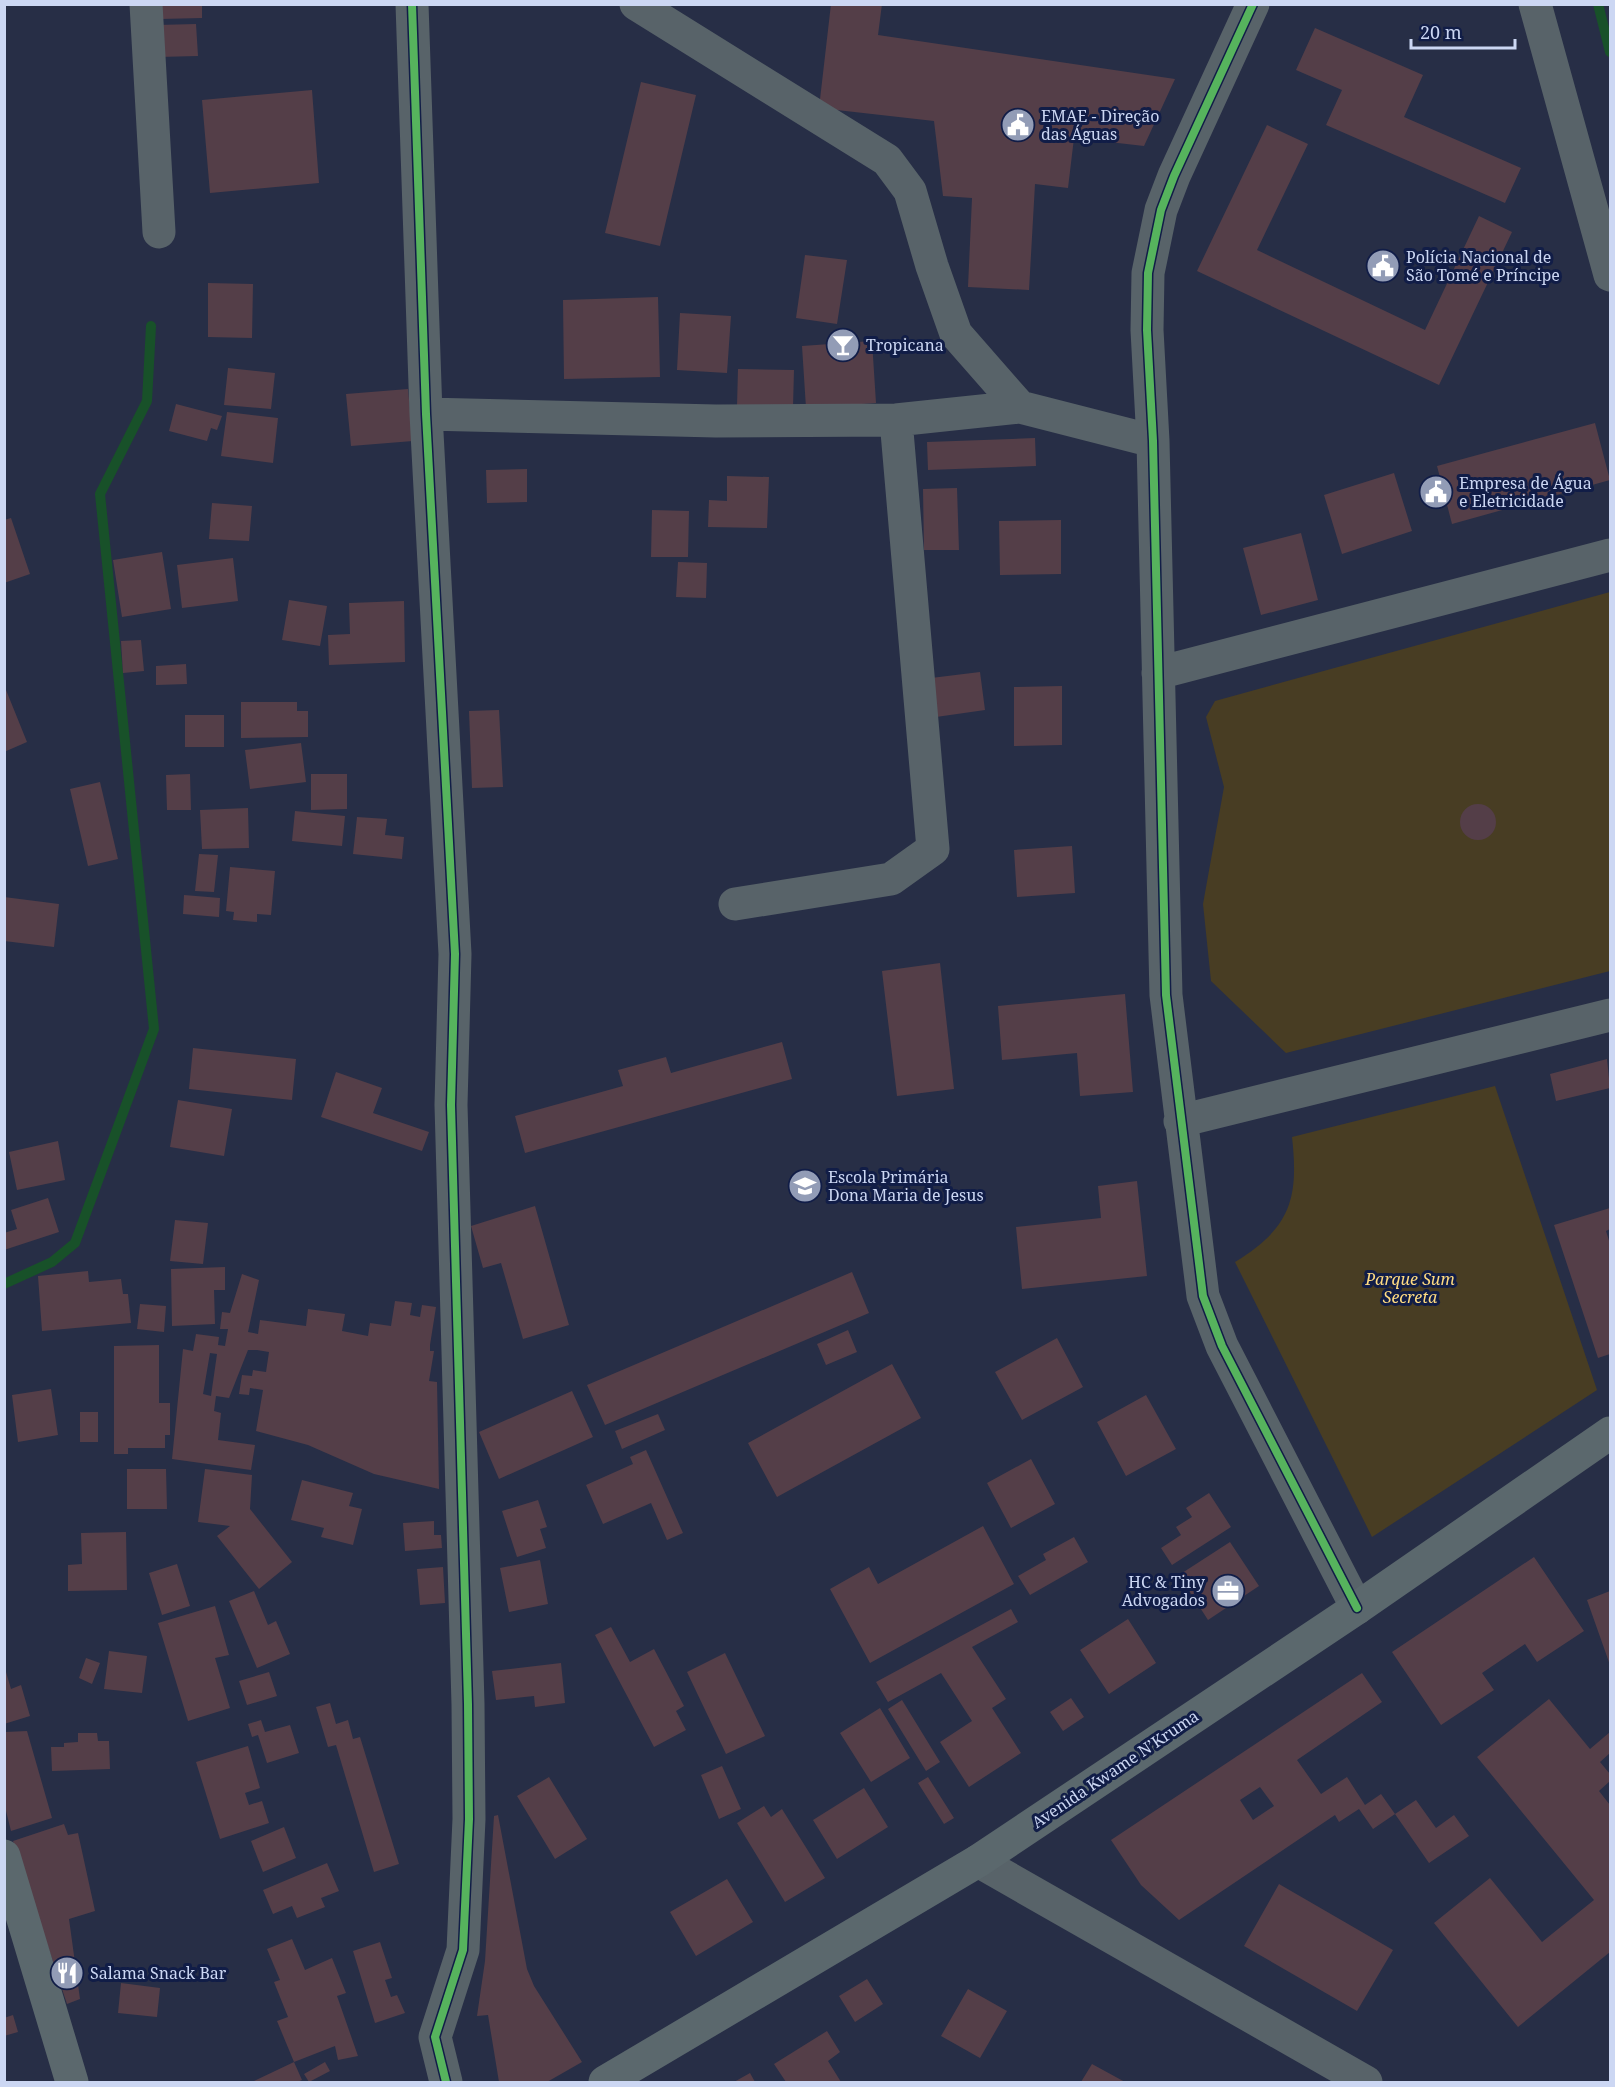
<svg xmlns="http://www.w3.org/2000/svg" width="1615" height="2087" viewBox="0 0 1615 2087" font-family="'Noto Serif',serif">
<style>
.green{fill:#483d23}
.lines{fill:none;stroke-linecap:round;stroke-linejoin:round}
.stream{stroke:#185129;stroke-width:10}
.building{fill:#543e48;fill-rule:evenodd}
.street{stroke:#586369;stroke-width:33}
.secondary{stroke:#5b686d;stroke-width:33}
.cycleway-casing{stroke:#111d47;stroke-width:11}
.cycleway{stroke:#56b35d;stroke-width:8}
.labels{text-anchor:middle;stroke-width:6;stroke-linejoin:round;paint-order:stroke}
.poi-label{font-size:16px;fill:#ccd7f3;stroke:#111d47;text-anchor:start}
.park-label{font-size:16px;font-style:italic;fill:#ffdb81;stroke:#111d47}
.street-label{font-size:16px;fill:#ccd7f3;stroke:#111d47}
</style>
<rect width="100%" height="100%" fill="#272e46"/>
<path class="green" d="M1610,592V971L1286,1053L1211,981L1203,904L1224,787L1206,717L1215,701Z
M1495,1086L1597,1390L1372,1537L1235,1262C1290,1228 1299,1200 1292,1137Z"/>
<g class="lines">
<path class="stream" d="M1598,4L1610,52
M4,1284L52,1262L75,1243L154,1029L100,494L147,401L151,326"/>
</g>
<path class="building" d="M160,4H202V18L160,19Z
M831,4H882L878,35L1175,79L1144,146L1074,138L1068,188L1035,184L1029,290L968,287L972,198L943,196L934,121L819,108Z
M196,24L198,56L158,57L157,25Z
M1315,28L1423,75L1404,117L1521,168L1505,203L1326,125L1342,90L1296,70Z
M641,82L696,95L660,246L605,233Z
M312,90L319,183L210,193L202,100Z
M1267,125L1308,144L1257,250L1425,330L1479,216L1512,232L1439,385L1197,271Z
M805,255L847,260L837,324L796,318Z
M208,283L253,284L252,338L208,337Z
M658,297L660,377L564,379L563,300Z
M680,313L731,316L727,373L677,370Z
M872,341L876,403L806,408L802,346Z
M228,368L275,373L271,409L224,405Z
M738,369L794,370L793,407L737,406Z
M408,389L413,441L351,446L346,394Z
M176,404L222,416L217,430L211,428L207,441L169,431Z
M227,412L278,418L273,463L221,456Z
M1595,423L1610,480L1452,524L1437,466Z
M1035,438L1036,466L928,470L927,442Z
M527,469V502L487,503L486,470Z
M1394,473L1412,531L1342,554L1324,495Z
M727,476L769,477L767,528L708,527L709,500L727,501Z
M957,488L959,550H924L923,489Z
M212,503L252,506L249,541L209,539Z
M652,510L689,511L688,557H651Z
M11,518L30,574L4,583V520Z
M1061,520V574L1000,575L999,521Z
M1301,533L1318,600L1261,615L1243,548Z
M162,552L171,609L122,617L113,560Z
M233,558L238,601L182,608L177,565Z
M678,562L707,563L706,598L676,597Z
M289,600L327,606L320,646L282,640Z
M404,601L405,662L329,665L328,635L350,634L349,603Z
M141,640L144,671L123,673L121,641Z
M186,664L187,684L156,685V666Z
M980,672L985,710L936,717L931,678Z
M4,685L27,742L4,752Z
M1062,686V745L1014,746V687Z
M241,702H297V711H308V737L241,738Z
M499,710L503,787L472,788L469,711Z
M185,715H224V747H185Z
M301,743L306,782L250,789L245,750Z
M190,774L191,810H167L166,775Z
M311,774H347V809L311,810Z
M100,782L118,859L88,866L70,789Z
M1460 822a18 18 0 1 1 36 0a18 18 0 1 1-36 0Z
M248,808L249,848L202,849L200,810Z
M295,811L345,816L342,846L292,841Z
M357,817L387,819L385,835L404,837L402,859L353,854Z
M1072,846L1075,893L1017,897L1014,850Z
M199,854L218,855L214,892L195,891Z
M230,867L275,871L271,915L257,914V922L233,920L234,912L226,911Z
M184,895L220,898L219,917L183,914Z
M4,897L59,904L54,947L4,941Z
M940,963L954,1089L897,1096L882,971Z
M1125,994L1133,1092L1080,1096L1077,1053L1002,1060L998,1006Z
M782,1042L792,1079L525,1153L515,1116L623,1086L618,1070L666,1057L671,1073Z
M193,1048L296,1059L292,1100L189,1089Z
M1607,1059L1610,1088L1556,1101L1550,1074Z
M336,1072L382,1088L373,1113L429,1132L422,1151L321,1117Z
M178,1100L232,1109L224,1156L170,1147Z
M58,1141L65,1180L17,1190L9,1152Z
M1137,1181L1147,1276L1022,1289L1016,1227L1101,1218L1098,1186Z
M48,1198L59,1232L4,1250V1233L17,1229L11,1210Z
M535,1206L569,1325L523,1339L501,1263L483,1268L471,1226Z
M1610,1208V1229L1606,1231L1610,1244V1354L1598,1358L1554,1225Z
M175,1220L208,1223L203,1264L170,1261Z
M225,1267V1290H214L215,1324L172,1326L171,1269Z
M88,1271L89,1282L121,1279L123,1294H128L131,1323L42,1331L38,1276Z
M852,1272L869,1313L605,1425L587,1385Z
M242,1274L259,1280L248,1332L258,1334L260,1320L306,1326L308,1309L345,1314L342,1331L368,1336L370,1323L391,1326L395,1301L412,1303L410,1315L420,1317L422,1305L436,1307L430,1345V1351H434L429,1381L437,1382L439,1489L374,1474L308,1445L256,1431L263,1390L250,1388L249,1395L239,1394L242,1375L252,1376L253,1370L266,1372L269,1352L257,1350H248L229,1398L216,1396L214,1411L221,1413L218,1440L255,1445L251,1470L172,1459L183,1349L193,1351L196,1334L219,1337L218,1345L225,1346L228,1329H220L222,1312L230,1313ZM210,1353L217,1354L211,1396L203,1394Z
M140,1304L166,1306L164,1332L137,1329Z
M848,1330L857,1352L826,1365L817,1344Z
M1057,1338L1083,1387L1022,1420L995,1372Z
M159,1345V1403H170V1435H165V1448H128V1454H114V1346Z
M892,1364L921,1418L777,1497L748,1443Z
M51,1389L58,1435L18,1442L12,1395Z
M572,1391L593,1437L499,1479L479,1432Z
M1146,1395L1176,1449L1126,1476L1097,1422Z
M80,1412H98V1442H80Z
M658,1414L665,1430L622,1449L615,1431Z
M646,1450L683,1533L667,1540L651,1503L603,1524L586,1485L633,1464L630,1457Z
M1031,1459L1055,1504L1011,1528L987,1483Z
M127,1469H166L167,1509H127Z
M205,1469L252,1475L250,1509L292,1562L259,1589L217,1536L230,1526L198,1522Z
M302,1480L353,1493L349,1506L362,1509L353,1545L321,1537L324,1528L291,1520Z
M1209,1493L1231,1527L1172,1565L1161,1548L1181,1535L1176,1527L1192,1517L1186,1508Z
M538,1500L547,1527L540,1529L546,1548L517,1557L502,1511Z
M434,1521V1535H441L442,1548L405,1551L403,1523Z
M983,1526L1014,1584L870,1663L830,1589L869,1567L878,1584Z
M126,1532L127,1590L68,1591V1565L82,1564L81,1533Z
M1074,1537L1088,1562L1030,1595L1018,1576L1046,1560L1043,1554Z
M1230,1542L1259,1586L1208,1620L1179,1575Z
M1534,1557L1584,1631L1537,1662L1525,1644L1482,1673L1494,1690L1441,1725L1392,1652Z
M540,1560L548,1604L509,1612L500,1568Z
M177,1564L190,1606L162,1615L149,1573Z
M443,1567L445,1603L420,1605L417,1569Z
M254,1591L268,1625L276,1621L290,1654L257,1668L229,1601Z
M1610,1591V1665L1587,1600Z
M215,1606L229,1655L215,1658L230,1708L188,1721L158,1623Z
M1011,1609L1018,1622L972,1647L1006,1699L992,1708L1021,1753L969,1787L940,1742L972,1721L941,1673L888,1702L876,1682Z
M1128,1619L1156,1663L1109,1694L1080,1650Z
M611,1627L630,1662L654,1649L684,1706L676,1711L686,1730L654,1747L595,1635Z
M109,1651L147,1656L142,1693L104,1689Z
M725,1653L765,1736L726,1754L687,1672Z
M86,1658L100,1663L92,1684L79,1678Z
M561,1663L565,1703L535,1707L534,1696L496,1700L492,1671Z
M6,1672L11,1689L21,1685L30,1716L4,1724Z
M269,1672L277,1696L247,1705L239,1681Z
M1362,1673L1382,1702L1297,1760L1321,1794L1347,1777L1365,1805L1381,1794L1395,1814L1373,1829L1359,1809L1339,1822L1335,1815L1179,1920L1141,1885L1111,1840ZM1260,1787L1274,1806L1253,1820L1240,1800Z
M1071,1698L1084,1717L1063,1731L1050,1712Z
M1549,1699L1590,1749L1610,1732V1753L1600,1762L1610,1774V1781L1599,1791L1610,1805V1952L1518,2027L1434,1923L1490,1878L1542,1942L1594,1900L1477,1757Z
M902,1700L940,1762L926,1771L888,1709Z
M330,1703L336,1724L348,1720L353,1739L360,1737L399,1864L374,1872L336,1745L328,1747L316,1707Z
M880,1708L910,1758L871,1782L840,1733Z
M261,1720L265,1732L290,1725L299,1753L267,1763L258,1735L252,1737L248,1724Z
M27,1731L52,1818L11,1831L5,1807V1732Z
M78,1733H97L98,1741H109L110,1769L52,1771L51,1747H64V1743L78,1742Z
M248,1746L260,1788L245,1793L249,1805L262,1801L269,1823L220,1839L196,1762Z
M722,1766L741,1809L719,1819L701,1775Z
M549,1777L587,1839L555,1859L517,1796Z
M928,1777L954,1818L944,1824L918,1783Z
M864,1788L888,1827L837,1859L813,1820Z
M1416,1800L1436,1828L1454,1815L1469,1836L1429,1863L1395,1814Z
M764,1806L771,1817L782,1809L825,1878L785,1902L737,1823Z
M498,1815L527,1969L534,1986L582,2062L547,2082H499L488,2015L477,2016L485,1961L494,1816Z
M64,1824L68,1835L78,1833L95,1911L69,1919L80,1999L67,2004L13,1841Z
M284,1827L296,1858L263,1872L251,1841Z
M327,1863L339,1891L321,1898L325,1907L297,1918L292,1906L273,1914L263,1890Z
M727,1879L753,1922L696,1956L670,1912Z
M1279,1884L1393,1950L1357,2011L1244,1946Z
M292,1939L305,1970L332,1958L346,1993L337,1996L358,2056L338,2060L335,2046L294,2062L302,2080L297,2082H252L294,2062L277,2021L288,2017L274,1982L280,1980L267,1949Z
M380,1942L392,1978L385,1980L391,1997L397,1995L405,2013L375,2023L353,1951Z
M867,1979L883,2004L855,2022L839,1996Z
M121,1983L160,1988L157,2017L118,2013Z
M968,1989L1007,2011L980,2058L941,2036Z
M13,2015L18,2032L4,2036V2018Z
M827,2031L840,2052L828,2061L841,2082H786L774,2064Z
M325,2062L330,2071L309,2082L304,2074Z
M1092,2064L1125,2082H1081Z
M750,2073L755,2082H734Z"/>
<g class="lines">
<path class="street" d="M146,4L159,232
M412,4L426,414L455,954L451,1105L468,1704L469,1819L463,1950L435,2037L446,2082
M636,4L887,160L910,191L932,266L956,334L1020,407
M1253,4L1174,176L1161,210L1148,273L1147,330L1153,441L1166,995L1203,1296L1222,1346L1357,1608
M1535,4L1610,275
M426,414L716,421L896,420L1020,407L1153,441
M1158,673L1610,555
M735,904L891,879L933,849L896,420
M1180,1121L1610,1015
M978,1861L1366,2082"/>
<path class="secondary" d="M4,1856L72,2082
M605,2082L978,1861L1357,1608L1610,1433"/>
<defs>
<path id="cycleway" d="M412,4L426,414L455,954L451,1105L468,1704L469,1819L463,1950L435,2037L446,2082
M1253,4L1174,176L1161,210L1148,273L1147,330L1153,441L1166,995L1203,1296L1222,1346L1357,1608"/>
</defs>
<use href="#cycleway" class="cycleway-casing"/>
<use href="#cycleway" class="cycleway"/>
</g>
<defs>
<symbol id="civic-disc" viewBox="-11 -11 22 22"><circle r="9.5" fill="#929cb6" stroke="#111d47"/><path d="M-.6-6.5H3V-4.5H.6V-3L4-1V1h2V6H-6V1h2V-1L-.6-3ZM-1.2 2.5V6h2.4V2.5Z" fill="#fff"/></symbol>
<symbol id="bar-disc" viewBox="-11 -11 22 22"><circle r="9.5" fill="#929cb6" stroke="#111d47"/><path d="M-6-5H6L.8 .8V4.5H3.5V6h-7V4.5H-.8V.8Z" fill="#fff"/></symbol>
<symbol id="school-disc" viewBox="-11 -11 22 22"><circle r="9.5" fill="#929cb6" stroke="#111d47"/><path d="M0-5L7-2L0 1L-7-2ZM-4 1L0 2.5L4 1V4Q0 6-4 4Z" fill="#fff"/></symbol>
<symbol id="office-disc" viewBox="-11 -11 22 22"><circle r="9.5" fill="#929cb6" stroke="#111d47"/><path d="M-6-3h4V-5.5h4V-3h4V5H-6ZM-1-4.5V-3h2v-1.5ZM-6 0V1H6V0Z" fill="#fff"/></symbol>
<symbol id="restaurant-disc" viewBox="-11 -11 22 22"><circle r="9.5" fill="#929cb6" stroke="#111d47"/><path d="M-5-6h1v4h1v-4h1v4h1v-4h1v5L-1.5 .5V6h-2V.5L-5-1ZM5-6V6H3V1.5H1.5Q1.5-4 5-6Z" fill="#fff"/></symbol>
</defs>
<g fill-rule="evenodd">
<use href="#civic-disc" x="999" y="106" width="38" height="38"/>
<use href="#civic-disc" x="1364" y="247" width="38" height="38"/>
<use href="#bar-disc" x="824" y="326" width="38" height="38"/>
<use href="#civic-disc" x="1417" y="473" width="38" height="38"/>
<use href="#school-disc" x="786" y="1167" width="38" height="38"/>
<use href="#office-disc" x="1209" y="1572" width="38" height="38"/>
<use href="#restaurant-disc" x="48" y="1954" width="38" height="38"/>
</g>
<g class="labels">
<g class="poi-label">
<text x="1041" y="122">EMAE - Direção<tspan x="1041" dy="18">das Águas</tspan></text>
<text x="1406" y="263">Polícia Nacional de<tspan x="1406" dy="18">São Tomé e Príncipe</tspan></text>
<text x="866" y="351">Tropicana</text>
<text x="1459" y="489">Empresa de Água<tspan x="1459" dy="18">e Eletricidade</tspan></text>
<text x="828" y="1183">Escola Primária<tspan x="828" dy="18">Dona Maria de Jesus</tspan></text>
<text x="1205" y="1588" text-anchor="end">HC &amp; Tiny<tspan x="1205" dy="18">Advogados</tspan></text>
<text x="90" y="1979">Salama Snack Bar</text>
</g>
<g class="park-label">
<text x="1410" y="1285">Parque Sum<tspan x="1410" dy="18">Secreta</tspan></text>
</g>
<g class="street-label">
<text transform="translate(1115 1769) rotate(-34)" y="6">Avenida Kwame N’Kruma</text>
</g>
</g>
<rect width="1615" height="2087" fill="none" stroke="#ccd7f3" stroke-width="12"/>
<path d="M1411 39v9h104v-9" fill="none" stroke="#ccd7f3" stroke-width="3"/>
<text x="1420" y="39" font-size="18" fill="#ccd7f3" stroke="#111d47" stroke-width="4.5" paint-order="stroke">20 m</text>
</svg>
